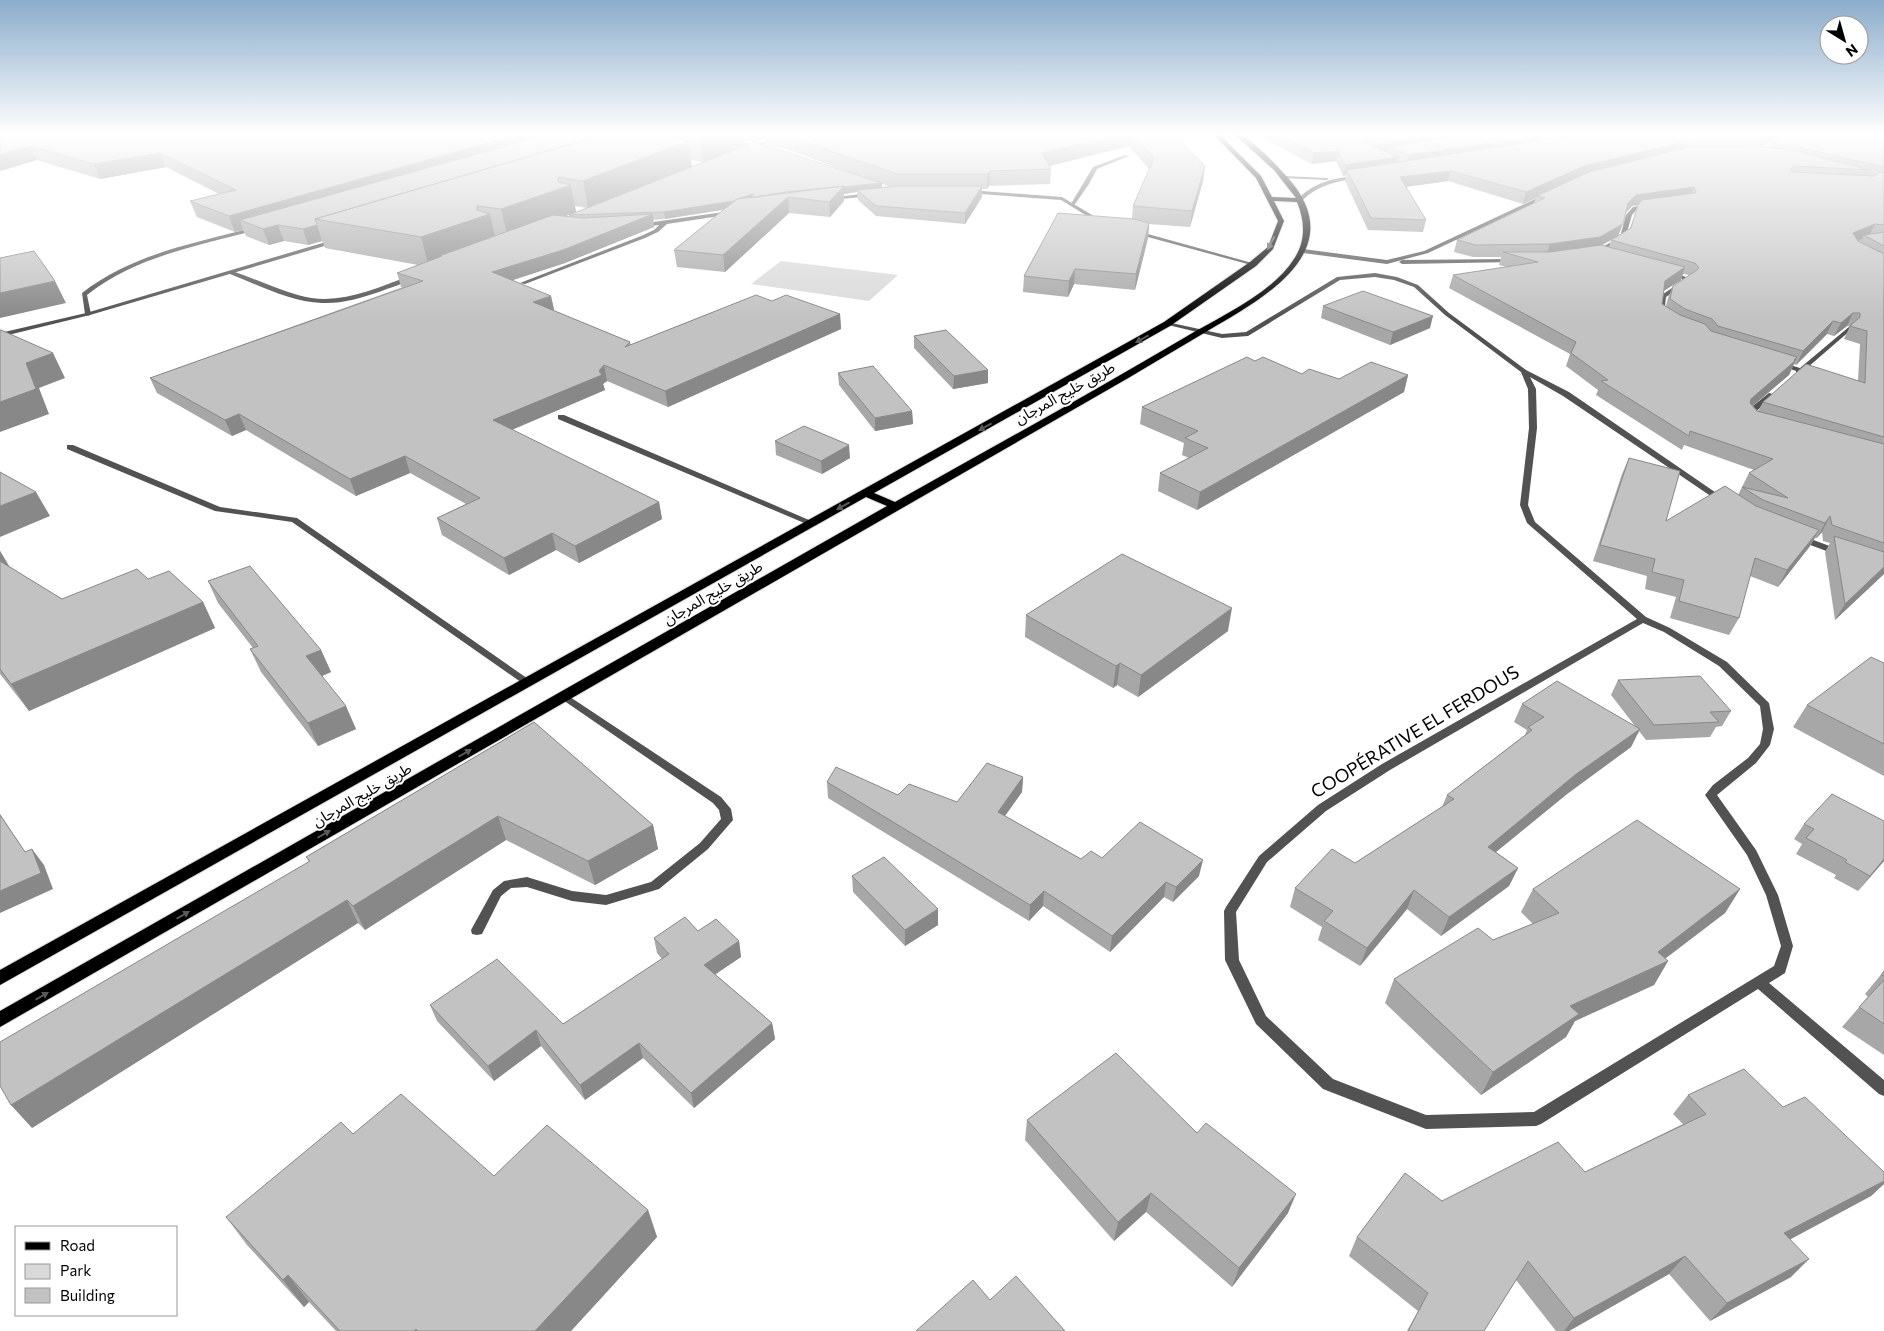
<svg xmlns="http://www.w3.org/2000/svg" width="1884" height="1331" viewBox="0 0 1884 1331" font-family="Commissioner,'Noto Sans Arabic',sans-serif">
<style>
.green{fill:#d9d9d9}
.lines{fill:none;stroke-linecap:round;stroke-linejoin:round}
.primary-casing{stroke:#dbdbdb;stroke-width:2}
.service{fill:#525252;fill-rule:evenodd}
.minor{fill:#525252;fill-rule:evenodd}
.tertiary{fill:#525252;fill-rule:evenodd}
.primary{fill:#000;fill-rule:evenodd}
.wall{fill:#a7a7a7;fill-rule:evenodd}
.shaded-wall{fill:#888}
.building{fill:#c2c2c2;stroke:#888}
.oneway{fill:#595959}
.labels{text-anchor:middle;stroke-width:4;stroke-linejoin:round;paint-order:stroke}
.street-label{font-size:15px;fill:#000;stroke:#fff}
.near-street-label{font-size:18px;fill:#000;stroke:#fff}
</style>
<rect width="100%" height="100%" fill="#fff"/>
<path class="green" d="M781,261L898,275L869,301L751,284Z"/>
<g class="lines">
<defs>
<path id="primary" d="M1212,133H1218L1261,176L1272,197L1296,198L1274,170L1233,133C1248,133 1278,167 1288,178C1352,250 1264,298 1209,330C1183,346 1156,361 1130,377L0,1027V1011L887,506L866,497L0,985V970L1164,322L1250,262L1268,247L1278,221L1256,178ZM1274,201L1297,202C1305,221 1306,241 1294,259C1272,294 1219,317 1184,338C1089,394 991,448 895,502L874,493L1170,326L1256,266L1273,249L1284,221Z"/>
</defs>
<use href="#primary" class="primary-casing"/>
<path class="service" d="M1125,155L1129,156L1097,169L1089,184L1075,204H1071L1093,167Z
M558,415H564L816,523L815,525H809L558,419Z
M67,445H73L220,507L297,518L534,683L529,686L525,685L292,522L215,511L67,449Z
M564,693L721,797L731,809L733,820L708,849L659,889L606,905L572,901L527,887L511,888L501,896L482,934L477,935L472,934L471,930L493,890L504,881L527,877L572,891L606,895L651,882L700,843L721,819L719,810L713,803L560,698L559,696L560,694Z"/>
<path class="minor" d="M1358,175L1360,177C1338,182 1318,184 1302,201L1297,200C1313,182 1335,178 1358,175Z
M1283,176L1327,178L1329,179L1327,180L1281,178Z
M969,190L1062,197L1102,221L1097,222L1061,200L967,193Z
M869,193L871,196L832,200L829,198Z
M1548,193L1550,196L1428,253L1387,264L1303,253L1300,251L1303,249L1387,260L1424,251Z
M1650,204L1653,206L1652,207L1637,209L1632,215L1625,239L1598,254H1594V252L1620,237L1626,215L1633,207Z
M731,211L733,212V214L667,224L658,232L645,238L525,284L520,283L641,236L654,230L659,225L641,227L639,226V224Z
M255,227L257,228V230C198,246 136,256 87,295L91,314L88,316L85,314L82,293C132,254 195,243 255,227Z
M1133,231H1137L1256,264L1251,265L1133,233Z
M1512,259L1514,260V262L1402,264L1399,262L1402,260Z
M232,271C254,278 275,289 298,295C337,307 373,289 410,276L415,277C405,284 391,287 379,292C361,298 341,304 322,303C290,302 259,285 230,274V272Z
M1669,271H1673L1692,280L1666,297L1664,315L1661,317L1658,315L1660,296L1684,280L1669,273Z
M1375,273L1397,277L1418,285L1449,313L1526,370L1569,392L1728,501L1727,503H1721L1563,396L1530,377L1536,389L1537,428L1528,505L1535,522L1646,617L1670,628L1727,662L1769,703L1774,729L1770,745L1756,763L1717,795L1756,850L1778,895L1793,946L1785,973L1769,983L1884,1080V1096L1879,1094L1758,989L1541,1124L1536,1126L1426,1129L1323,1089L1256,1024L1225,960L1224,911L1226,907L1259,856L1318,805L1382,764L1637,619L1527,523L1520,505L1529,428L1528,389L1521,372L1445,315L1414,287L1394,280L1375,277L1340,280L1248,336L1222,338L1164,324L1167,322L1222,334L1246,332L1337,277ZM1643,623L1664,632L1719,666L1760,706L1763,729L1760,744L1748,758L1713,785L1705,795L1747,855L1766,895L1781,946L1774,966L1534,1112L1426,1115L1333,1079L1266,1016L1239,960L1236,912L1267,862L1326,811L1390,770Z
M1850,326L1853,328L1852,329L1800,374H1796V371L1777,364L1780,362L1800,368Z
M1769,393L1776,395L1755,412L1753,419H1747L1746,417L1749,409Z
M1800,535L1843,551L1844,553L1840,556L1837,555L1797,540L1796,538L1797,536Z"/>
<path class="tertiary" d="M797,133H805L755,146L729,142L731,141L755,144Z
M336,239L339,241L338,242L90,315L0,337V333L86,313Z"/>
<use href="#primary" class="primary"/>
</g>
<path class="wall" d="M0,133H1173L1205,166L1203,181L1190,227L1149,224L1148,238L1135,290L1074,284L1068,297L1023,292L1024,276L1058,213L1132,219L1133,206L1149,169L1129,146L1049,166L1051,169L1050,184L989,186L987,189H982V197L965,224L876,216L858,200L857,192L844,194V201L830,217L789,213L725,272L677,267L674,250L724,209L665,219L653,220L654,227L565,263L512,280L551,296L554,310L553,311L630,342L631,345L756,295L772,301L786,295L840,314L841,329L668,407L607,381L603,384L605,390L512,430L659,502L662,519L579,563L556,550L509,575L442,535L437,518L466,504L410,473L356,496L246,430L232,436L157,393L150,378L403,287H401L397,273L418,265L325,248L322,241L308,245L284,241L269,245L246,236L243,230L235,232L197,217L190,201L219,194L166,167L100,179L37,160L0,171ZM766,139L767,145L786,149L865,178L755,142ZM743,141L754,142L744,146ZM720,155L569,215L570,217L566,216L576,212L575,206L588,208L692,167L691,160L703,162ZM882,184L889,186L882,187Z
M1261,133H1884V574L1835,620L1825,552L1830,543L1823,541L1822,532L1817,538H1815L1810,546L1778,587L1750,576L1739,618L1729,635L1670,618L1676,597L1645,589L1647,576L1593,561L1622,474L1629,458L1666,521L1738,495L1749,473L1754,470L1684,445L1682,450L1596,395L1598,390L1566,366L1570,354L1449,288L1453,275L1507,267L1499,265L1501,257H1473L1454,252L1457,240L1534,203L1536,198L1523,204L1448,181L1406,187L1426,220L1423,232L1368,230L1345,181L1346,175L1343,176L1336,161L1312,164L1261,137ZM1770,142L1768,147L1762,146ZM1638,205L1630,228L1618,236L1626,213L1632,206ZM1618,236L1611,240L1609,247L1602,245ZM1683,274L1689,275L1673,286L1668,298L1666,306L1662,304L1664,291L1681,280ZM1847,326H1850L1844,339L1860,344L1858,381L1763,402L1758,411L1753,406L1789,375L1794,364L1796,365L1827,334L1834,336Z
M1323,306L1430,328L1390,345L1321,318Z
M914,336L988,370V383L953,389L914,348Z
M1255,361L1302,374L1339,379L1408,375L1404,392L1197,510L1158,491L1160,473L1189,458L1182,455L1184,443L1140,424L1142,407Z
M838,373L912,411L913,424L875,431L839,385Z
M775,441L850,458L822,474L776,455Z
M0,551L9,566H8L62,599L148,579L203,602L215,628L29,711L0,674Z
M208,581L321,650L331,672L322,676L356,729L318,746L261,672L250,649L253,648L218,603Z
M1026,615L1228,631L1138,697L1117,685L1113,688L1025,637Z
M1884,663V776L1793,727L1807,705Z
M1618,680L1731,711L1722,726L1716,727L1710,737L1646,740L1639,731L1631,747L1567,794L1496,852L1518,868L1509,886L1441,936L1407,909L1360,966L1318,940L1322,927L1290,907L1295,888L1355,863L1442,807L1447,795L1525,735L1527,730L1514,722L1522,704L1635,726L1611,695Z
M534,722L653,825L658,849L595,885L506,840L365,930L358,923L32,1128L309,862L306,857Z
M1023,777L1022,792L1005,816L1081,859L1102,858L1199,876L1173,902L1164,897L1110,952L1043,906L1029,921L828,798L827,782L898,795L957,802Z
M1804,824L1884,861L1858,891L1834,878L1836,875L1796,854L1802,844L1794,839Z
M852,876L938,925L905,946L853,892Z
M1533,889H1740L1725,913L1665,959L1668,961L1654,985L1575,1021L1566,1037L1481,1095L1385,1003L1394,979L1493,940L1533,924L1521,912Z
M698,931L739,941L741,957L715,974L772,1023L775,1039L694,1108L643,1058L585,1100L541,1046L494,1081L437,1021L430,1005L563,1024L662,959L657,953L654,938Z
M1884,971V1055L1842,1027L1868,997L1865,994Z
M1688,1095L1783,1107L1884,1172V1184L1871,1196L1790,1239L1791,1277L1710,1321L1669,1274L1569,1331H1556L1516,1280L1484,1331H1407L1418,1311L1349,1256L1357,1237L1442,1201L1585,1172L1683,1124L1673,1114Z
M1027,1120L1197,1133L1288,1213L1232,1287L1146,1212L1114,1241L1025,1140Z
M353,1134L494,1176L648,1210L657,1237L571,1331H336L309,1302L304,1307L247,1245L226,1217Z"/>
<path class="shaded-wall" d="M523,133H573L240,220L243,230L235,232L229,216Z
M626,133H671L673,147L688,141L692,167L588,208L583,181Z
M709,133H742L744,146L703,162L700,137Z
M754,133H766V139L755,142Z
M1124,133H1131L1129,146L1042,168V153Z
M1437,133L1435,143L1389,147L1388,151L1375,153L1378,143Z
M1559,133H1625L1550,144L1553,134Z
M1772,133H1786L1755,150L1759,140Z
M1540,136L1537,146L1407,166L1409,155Z
M1688,141L1685,151L1537,196L1536,198L1523,204L1526,192L1584,166Z
M30,146L37,160L0,171V155Z
M1338,151L1336,161L1312,164L1314,153Z
M160,153L166,167L100,179L94,164Z
M1398,157L1395,168L1347,170L1346,175L1343,176L1345,165Z
M1205,166L1203,181L1190,227L1192,211Z
M990,171L989,186L987,189V174Z
M1451,171L1448,181L1397,188L1400,177Z
M558,177L561,188L571,185L576,212L508,238L501,209L558,182Z
M882,183V190H857V192L844,194V201L830,217L829,202L788,197L789,213L725,272L723,255L735,208L665,219L664,212L754,194L786,192Z
M982,186V197L965,224V213Z
M1694,187L1690,198L1632,206L1624,215L1628,203L1636,195Z
M477,206L480,217L490,214L496,242L442,256H439L441,263L429,267L421,237L477,210Z
M653,214L654,227L565,263L495,286L492,272Z
M1149,223L1148,238L1135,290L1136,274Z
M1623,224L1618,236L1595,249L1546,256L1550,244Z
M1875,224L1869,236L1864,235L1862,239L1847,244L1853,233Z
M278,225L284,241L269,245L263,229Z
M317,225L322,241L308,245L303,229Z
M1685,267L1681,280L1660,293L1665,281Z
M1075,269L1074,284L1068,297L1069,281Z
M55,281L66,303L0,318V293Z
M551,296L554,310L536,317L533,302Z
M1853,313L1847,326L1834,336L1841,323Z
M840,314L841,329L668,407L665,391Z
M1433,316L1430,328L1390,345L1393,332Z
M1833,321L1827,334L1796,365L1803,351Z
M53,353L65,378L39,388L49,414L0,432V402L26,363Z
M1797,357L1789,375L1744,413L1751,399Z
M604,365L607,381L603,384L605,390L497,436L493,420L599,371Z
M988,370V383L953,389L954,376Z
M1408,375L1404,392L1197,510L1200,492Z
M912,411L913,424L875,431V418Z
M239,414L246,430L232,436L225,420Z
M849,445L850,458L822,474L821,461Z
M405,456L410,473L356,496L350,479Z
M36,492L50,516L0,537V506Z
M659,502L662,519L579,563L575,546Z
M1830,516L1822,532L1817,538L1825,523Z
M1819,530L1810,546L1778,587L1787,570Z
M552,533L556,550L509,575L504,558Z
M0,551L9,566L0,569Z
M1884,567V574L1835,620L1845,604Z
M203,602L215,628L29,711L11,684Z
M1232,608L1228,631L1138,697L1141,675Z
M321,650L331,672L315,679L306,656Z
M1120,663L1117,685L1113,688L1116,666Z
M346,706L356,729L318,746L308,723Z
M1640,729L1631,747L1567,794L1480,865L1488,847L1575,775Z
M1023,777L1022,792L997,827L998,812Z
M0,814L36,868L25,852L0,815Z
M498,816L506,840L365,930L353,906Z
M653,825L658,849L595,885L588,861Z
M32,849L44,865L53,889L0,913V891Z
M1884,859V861L1858,891L1870,876Z
M1203,860L1199,876L1173,902L1176,887Z
M1518,868L1509,886L1441,936L1449,917Z
M1166,882L1164,897L1110,952L1112,936Z
M1740,889L1725,913L1651,969L1668,961L1654,985L1575,1021L1566,1037L1481,1095L1493,1072L1570,1006L1658,952Z
M1414,890L1407,909L1360,966L1367,948Z
M1044,891L1043,906L1029,921L1030,905Z
M347,900L358,923L32,1128L11,1105Z
M938,909V925L905,946V930Z
M739,941L741,957L707,980L704,965Z
M772,1023L775,1039L694,1108L691,1093Z
M536,1030L541,1046L494,1081L488,1066Z
M639,1043L643,1058L585,1100L580,1085Z
M1884,1181V1184L1871,1196L1767,1252L1784,1233Z
M1151,1193L1146,1212L1114,1241L1118,1222Z
M1296,1194L1288,1213L1232,1287L1239,1268Z
M648,1210L657,1237L571,1331H535Z
M1685,1256L1669,1274L1569,1331H1564L1574,1318Z
M1809,1259L1791,1277L1710,1321L1727,1303Z
M288,1275L309,1302L304,1307L283,1280Z"/>
<path class="building" d="M0,133H523L229,216L190,201L236,190L160,153L94,164L30,146L0,155Z
M553,133H609L315,219L317,225L303,229L278,225L263,229L240,220Z
M609,133H656V134L688,141L583,181L558,177V182L571,185L501,209L477,206V210L490,214L421,237L315,219Z
M681,133H709L700,137Z
M775,133H1124L1042,153L1051,169L990,171L987,174H897L784,135Z
M1132,133H1173L1205,166L1192,211L1133,206L1154,158Z
M1275,133H1347L1345,134L1398,157L1345,165L1338,151L1314,153Z
M1355,133H1437L1378,143Z
M1451,133H1533L1540,136L1409,155L1389,147L1452,137L1453,134Z
M1590,133H1772L1759,140L1688,141L1584,166L1526,192L1451,171L1400,177L1426,220L1371,218L1347,170Z
M1785,133H1884V167L1771,141Z
M755,142L882,183L843,187L844,186L786,192L750,198L754,194L737,199L734,201L664,212L569,215Z
M1760,146L1796,151L1870,170L1794,166L1790,170L1792,172L1875,176L1879,172L1884,173V225L1875,224L1853,233L1858,241L1884,254V437L1763,402L1806,364L1865,383L1867,331L1850,326L1860,317V313H1853L1841,323L1833,321L1803,351L1718,326L1712,319L1685,309L1670,299L1673,286L1697,270L1699,268L1695,263L1611,240L1631,228L1638,205L1642,200L1695,193L1696,191L1694,187L1636,195L1628,203L1623,224L1600,237L1550,244L1476,245L1457,240L1545,198L1537,196L1589,172L1689,147Z
M844,186L829,202L788,197L723,255L674,250L737,199Z
M898,186H982L965,213L876,206L857,190Z
M1058,213L1134,219L1149,223L1136,274L1075,269L1069,281L1024,276Z
M653,214L563,250L492,272L551,296L533,302L630,342L625,347L756,295L772,301L786,295L840,314L665,391L604,365L599,371L602,375L493,420L659,502L575,546L552,533L504,558L437,518L480,498L405,456L350,479L239,414L225,420L150,378L423,281L397,273L442,256H439L553,215L583,218Z
M1884,232V246L1864,235Z
M1601,245L1685,267L1665,281L1662,304L1680,315L1705,324L1711,331L1797,357L1794,360L1795,361L1751,399L1750,403L1757,411L1884,444V543L1832,525L1830,516L1825,523L1763,500L1742,487L1788,498L1749,473L1773,459L1690,431L1689,436L1601,381L1608,380L1571,353L1576,342L1453,275L1538,262L1503,252H1550Z
M34,251L55,281L0,293V258Z
M1363,291L1433,316L1393,332L1323,306Z
M0,330H1L53,353L26,363L36,389L0,402Z
M946,330L988,370L954,376L914,336Z
M1247,357L1255,361L1263,357L1302,374L1309,369L1339,379L1371,362L1408,375L1200,492L1160,473L1208,448L1185,438L1198,431L1142,407Z
M873,366L912,411L875,418L838,373Z
M804,426L849,445L821,461L775,441Z
M1629,458L1680,471L1666,521L1725,486L1756,506L1819,530L1787,570L1755,558L1739,618L1679,601L1684,580L1652,572L1655,559L1600,545Z
M0,472L36,492L0,506Z
M1834,536L1884,552V567L1845,604Z
M1122,554L1232,608L1141,675L1120,663L1116,666L1026,615Z
M0,561L62,599L137,569L148,579L169,571L203,602L11,684L0,669Z
M250,566L321,650L306,656L346,706L308,723L250,649L258,646L208,581Z
M1871,657L1884,663V744L1807,705Z
M1700,676L1731,711L1710,712L1719,722L1654,725L1618,680Z
M1557,681L1640,729L1575,775L1488,847L1518,868L1449,917L1414,890L1367,948L1324,921L1333,911L1295,888L1332,849L1355,863L1454,799L1447,795L1532,730L1528,727L1544,717L1522,704Z
M534,722L653,825L588,861L498,816L353,906L347,900L11,1105L0,1086V1042L310,861L306,857Z
M987,763L1023,777L998,812L1081,859L1091,851L1102,858L1140,822L1203,860L1176,887L1166,882L1112,936L1044,891L1030,905L827,782L836,767L898,795L909,784L957,802Z
M1832,794L1884,821V859L1870,876L1845,862L1847,860L1806,838L1814,829L1804,824Z
M0,815L25,852L32,849L41,873L0,891Z
M1637,820L1740,889L1658,952L1668,961L1570,1006L1579,1014L1493,1072L1394,979L1478,928L1493,940L1559,913L1533,889Z
M884,857L938,909L905,930L852,876Z
M685,917L698,931L716,919L739,941L704,965L772,1023L691,1093L639,1043L580,1085L536,1030L488,1066L430,1005L497,959L563,1024L669,954L654,938Z
M1884,971V976L1881,975Z
M1884,980V1024L1859,1007Z
M1116,1053L1197,1133L1206,1123L1296,1194L1239,1268L1151,1193L1118,1222L1027,1120Z
M1744,1069L1783,1107L1805,1097L1884,1172V1181L1784,1233L1809,1259L1727,1303L1685,1256L1574,1318L1528,1261L1484,1331H1408L1428,1293L1357,1237L1405,1173L1442,1201L1558,1142L1585,1172L1706,1114L1688,1095Z
M401,1094L494,1176L547,1125L648,1210L535,1331H418L416,1329L415,1331H340L288,1275L283,1280L226,1217L341,1122L353,1134Z
M1016,1276L1065,1331H916L973,1280L990,1300Z"/>
<defs><path id="oneway-solid" d="M-6-.8H1V-3.2L6.5 0L1 3.2V.8H-6Z" transform="scale(1.25)"/></defs>
<g class="oneway">
<use href="#oneway-solid" transform="translate(1271 243) rotate(118)"/>
<use href="#oneway-solid" transform="translate(1142 339) rotate(151)"/>
<use href="#oneway-solid" transform="translate(985 427) rotate(151)"/>
<use href="#oneway-solid" transform="translate(843 506) rotate(151)"/>
<use href="#oneway-solid" transform="translate(465 753) rotate(-30)"/>
<use href="#oneway-solid" transform="translate(324 834) rotate(-30)"/>
<use href="#oneway-solid" transform="translate(183 915) rotate(-30)"/>
<use href="#oneway-solid" transform="translate(42 996) rotate(-30)"/>
</g>
<linearGradient id="sky" x2="0" y2="1"><stop stop-color="#8baccb"/><stop offset="0.42" stop-color="#fff"/><stop offset="1" stop-color="#fff" stop-opacity="0"/></linearGradient>
<rect width="1884" height="319" fill="url(#sky)"/>
<g class="labels">
<g class="street-label">
<text transform="translate(1065 393) rotate(-29)" y="5">طريق خليج المرجان</text>
<text transform="translate(713 593) rotate(-30)" y="5">طريق خليج المرجان</text>
<text transform="translate(362 795) rotate(-30)" y="5">طريق خليج المرجان</text>
</g>
<g class="near-street-label">
<text transform="translate(1415 732) rotate(-31)" y="6">COOPÉRATIVE EL FERDOUS</text>
</g>
</g>
<rect x="15" y="1226" width="162" height="90" fill="#ffffff" stroke="#999999"/>
<rect x="25" y="1242" width="25" height="8" fill="#000000" stroke="#999999"/>
<text x="60" y="1251" font-size="15" fill="#000000">Road</text>
<rect x="25" y="1264" width="25" height="15" fill="#d9d9d9" stroke="#999999"/>
<text x="60" y="1276" font-size="15" fill="#000000">Park</text>
<rect x="25" y="1288" width="25" height="15" fill="#c2c2c2" stroke="#999999"/>
<text x="60" y="1301" font-size="15" fill="#000000">Building</text>
<g transform="translate(1844 40) rotate(143)"><circle r="24" fill="#ffffff" stroke="#999999"/>
<path d="M0-4L9 19L0 12L-9 19Z" fill="#000000"/>
<text y="-8" font-size="14" font-weight="bold" text-anchor="middle" fill="#000000">N</text>
</g>
</svg>
